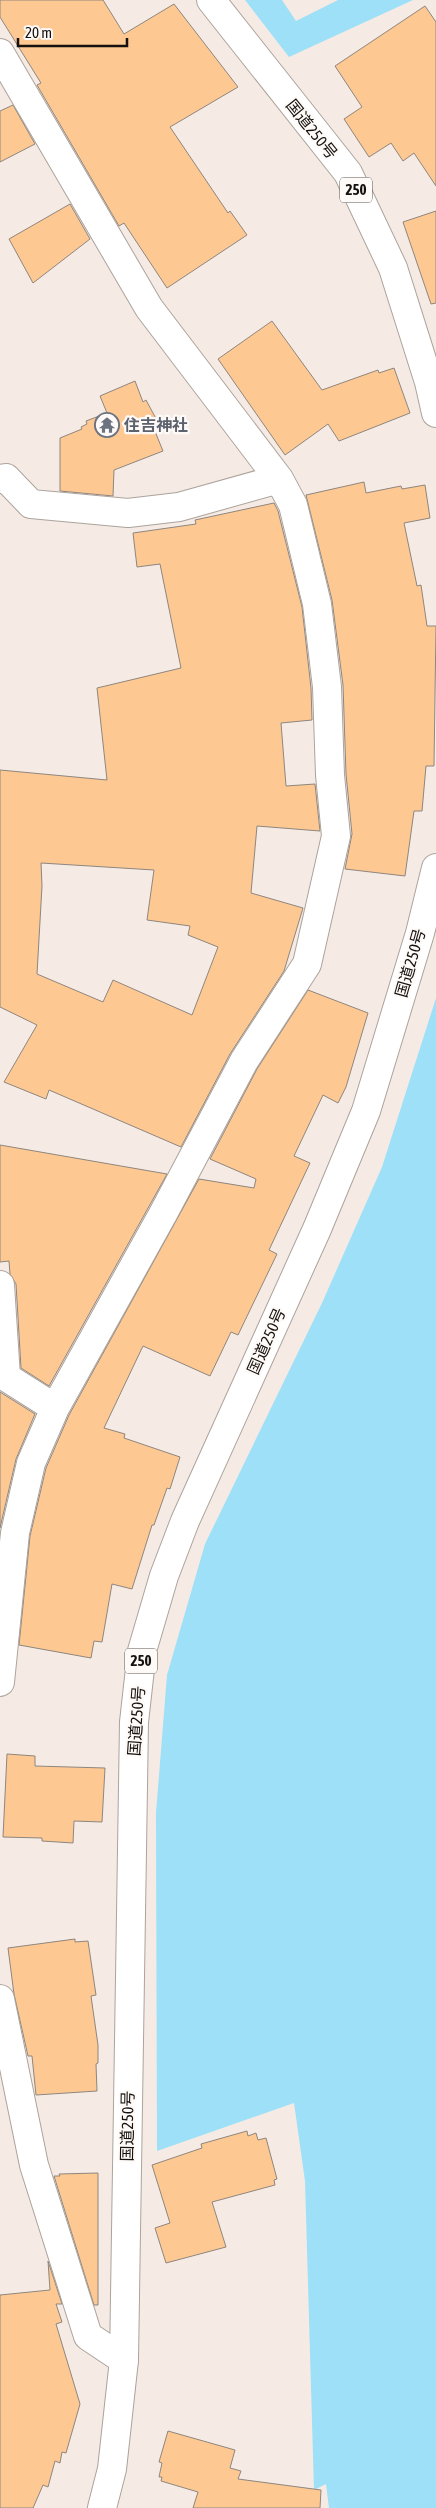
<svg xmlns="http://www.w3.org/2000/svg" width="436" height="2508" viewBox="0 0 436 2508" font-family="'Asap Condensed','Noto Sans JP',sans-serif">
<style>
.water{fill:#9de0f7}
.building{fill:#fec892;stroke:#8e867e;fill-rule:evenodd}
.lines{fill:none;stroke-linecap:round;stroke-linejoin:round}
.street-casing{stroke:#aca39c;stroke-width:30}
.highway-casing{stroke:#aca39c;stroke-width:30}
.street{stroke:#fff;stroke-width:28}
.highway{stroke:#fff;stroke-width:28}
.labels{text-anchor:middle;stroke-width:4.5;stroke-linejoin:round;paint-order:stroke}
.shield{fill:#fefaf7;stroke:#5a5754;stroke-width:1}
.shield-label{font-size:15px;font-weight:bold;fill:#14110e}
.street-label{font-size:16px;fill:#14110e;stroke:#fefaf7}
.worship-label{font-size:16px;font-weight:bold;fill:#5b616d;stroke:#fefaf7;text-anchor:start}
</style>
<rect width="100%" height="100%" fill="#f5ebe4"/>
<path class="water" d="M245,0H282L296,21L338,0H413L289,57Z
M436,998V2508H329L326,2484L314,2490L305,2181L294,2103L157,2151L156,1813L167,1675L205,1544L322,1303L382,1167Z"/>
<path class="building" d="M0,0H103L124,34L174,4L238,87L170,127L228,213L230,211L247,235L167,288L124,223L119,226L37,85L41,83L0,17Z
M425,6L436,22V186L414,153L403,161L391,143L369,157L344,119L362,107L335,66Z
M13,105L35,144L0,162V111Z
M70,204L90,239L33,283L9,239Z
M436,211V303L431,304L403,222Z
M272,321L322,390L378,370L379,373L394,368L410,413L339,441L328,424L285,455L218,359Z
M135,381L143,402L146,400L160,426L154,429L163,451L114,470L113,496L60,491V438L82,429L81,427L87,424L86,421L107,413L100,396Z
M364,482L366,493L401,486L402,489L425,485L430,518L404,523L417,586L421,585L427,626H436L434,766H426L422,811H414L405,876L345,869L352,834L346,774L343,685L332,600L306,495Z
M274,503L278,511L302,607L311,688L312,720L281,723L286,786L315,784L320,831L257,826L251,893L303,908L284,971L230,1054L181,1147L49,1090L46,1099L4,1082L37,1025L0,1007V770L107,780L97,688L181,668L160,564L137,567L133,533L196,524L195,520ZM41,863L154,870L147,920L190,926L188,935L218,947L192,1015L113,980L103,1002L37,974L42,886Z
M308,990L368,1013L346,1087L338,1103L323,1095L294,1156L310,1163L269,1250L277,1254L238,1335L231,1332L210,1376L143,1346L104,1428L125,1434L124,1438L180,1457L170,1489L167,1488L154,1525H152L132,1589L112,1584L102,1642L94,1641L91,1658L19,1645L30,1536L46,1468L69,1415L199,1179L254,1188L256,1179L210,1159L257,1069Z
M0,1145L167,1174L49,1386L21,1368L16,1284L10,1274L9,1261L0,1262Z
M0,1392L35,1414L16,1459L0,1528Z
M7,1754L35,1756V1766L105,1768L102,1822L74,1821L73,1843L42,1841V1838L3,1837Z
M75,1939V1942L88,1941L96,1995L91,1996L98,2045V2063L96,2064L97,2091L36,2095L32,2056H28L14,1994L8,1948Z
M247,2131L248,2136L256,2133L258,2140L266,2138L277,2179L274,2180L275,2185L212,2202L226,2247L166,2263L155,2228L170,2223L152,2165L202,2148L201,2144Z
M98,2173V2305H94L54,2176H60L59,2174Z
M48,2261L62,2304H56L62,2322L56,2324L80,2404L66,2453L62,2452L60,2463L55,2461L48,2487L43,2485L33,2508H0V2295L50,2290Z
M168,2431L235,2450L230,2468L241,2471L238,2479L321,2490L320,2508H193L198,2492L161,2481L162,2477H159L162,2463L159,2462Z"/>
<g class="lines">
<defs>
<path id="street" d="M0,53L149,308L279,479L293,505L317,604L327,687L330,775L336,836L307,964L244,1061L164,1212L55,1408L31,1463L15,1533L0,1682
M0,479L6,478L31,504L128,513L179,507L279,479
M0,1285L6,1377L55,1408
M0,1999L34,2165L88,2336L124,2360"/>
<path id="highway" d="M211,0L348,173L393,268L429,382L436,413
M102,2508L112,2469L124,2360L134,1722L142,1651L164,1576L185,1521L317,1229L366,1111L420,933L436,868"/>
</defs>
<use href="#street" class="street-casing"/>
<use href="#highway" class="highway-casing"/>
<use href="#street" class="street"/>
<use href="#highway" class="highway"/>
</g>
<defs>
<symbol id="temple-ring" viewBox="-11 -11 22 22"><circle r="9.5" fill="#fefaf7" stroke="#6b7280" stroke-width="1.5"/><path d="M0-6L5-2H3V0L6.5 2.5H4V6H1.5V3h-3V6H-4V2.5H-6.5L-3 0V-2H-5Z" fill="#6b7280"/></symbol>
</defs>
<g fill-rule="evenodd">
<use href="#temple-ring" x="93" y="411" width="28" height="28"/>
</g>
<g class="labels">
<g class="shield">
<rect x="340" y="177.5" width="32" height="25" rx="4"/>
<rect x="125" y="1648.5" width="32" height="25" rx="4"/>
</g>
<g class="shield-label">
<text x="356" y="195">250</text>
<text x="141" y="1666">250</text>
</g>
<g class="street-label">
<text transform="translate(312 129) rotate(51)" y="6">国道250号</text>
<text transform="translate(410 963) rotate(-74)" y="6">国道250号</text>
<text transform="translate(266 1341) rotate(-66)" y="6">国道250号</text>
<text transform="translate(136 1721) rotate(-86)" y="6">国道250号</text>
<text transform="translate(127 2126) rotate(-89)" y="6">国道250号</text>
</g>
<g class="worship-label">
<text x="124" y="431">住吉神社</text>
</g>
</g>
<path d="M18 38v8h109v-8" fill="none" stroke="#14110e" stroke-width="2.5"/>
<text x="25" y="38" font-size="15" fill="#14110e" stroke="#fefaf7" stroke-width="4" paint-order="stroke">20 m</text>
</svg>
